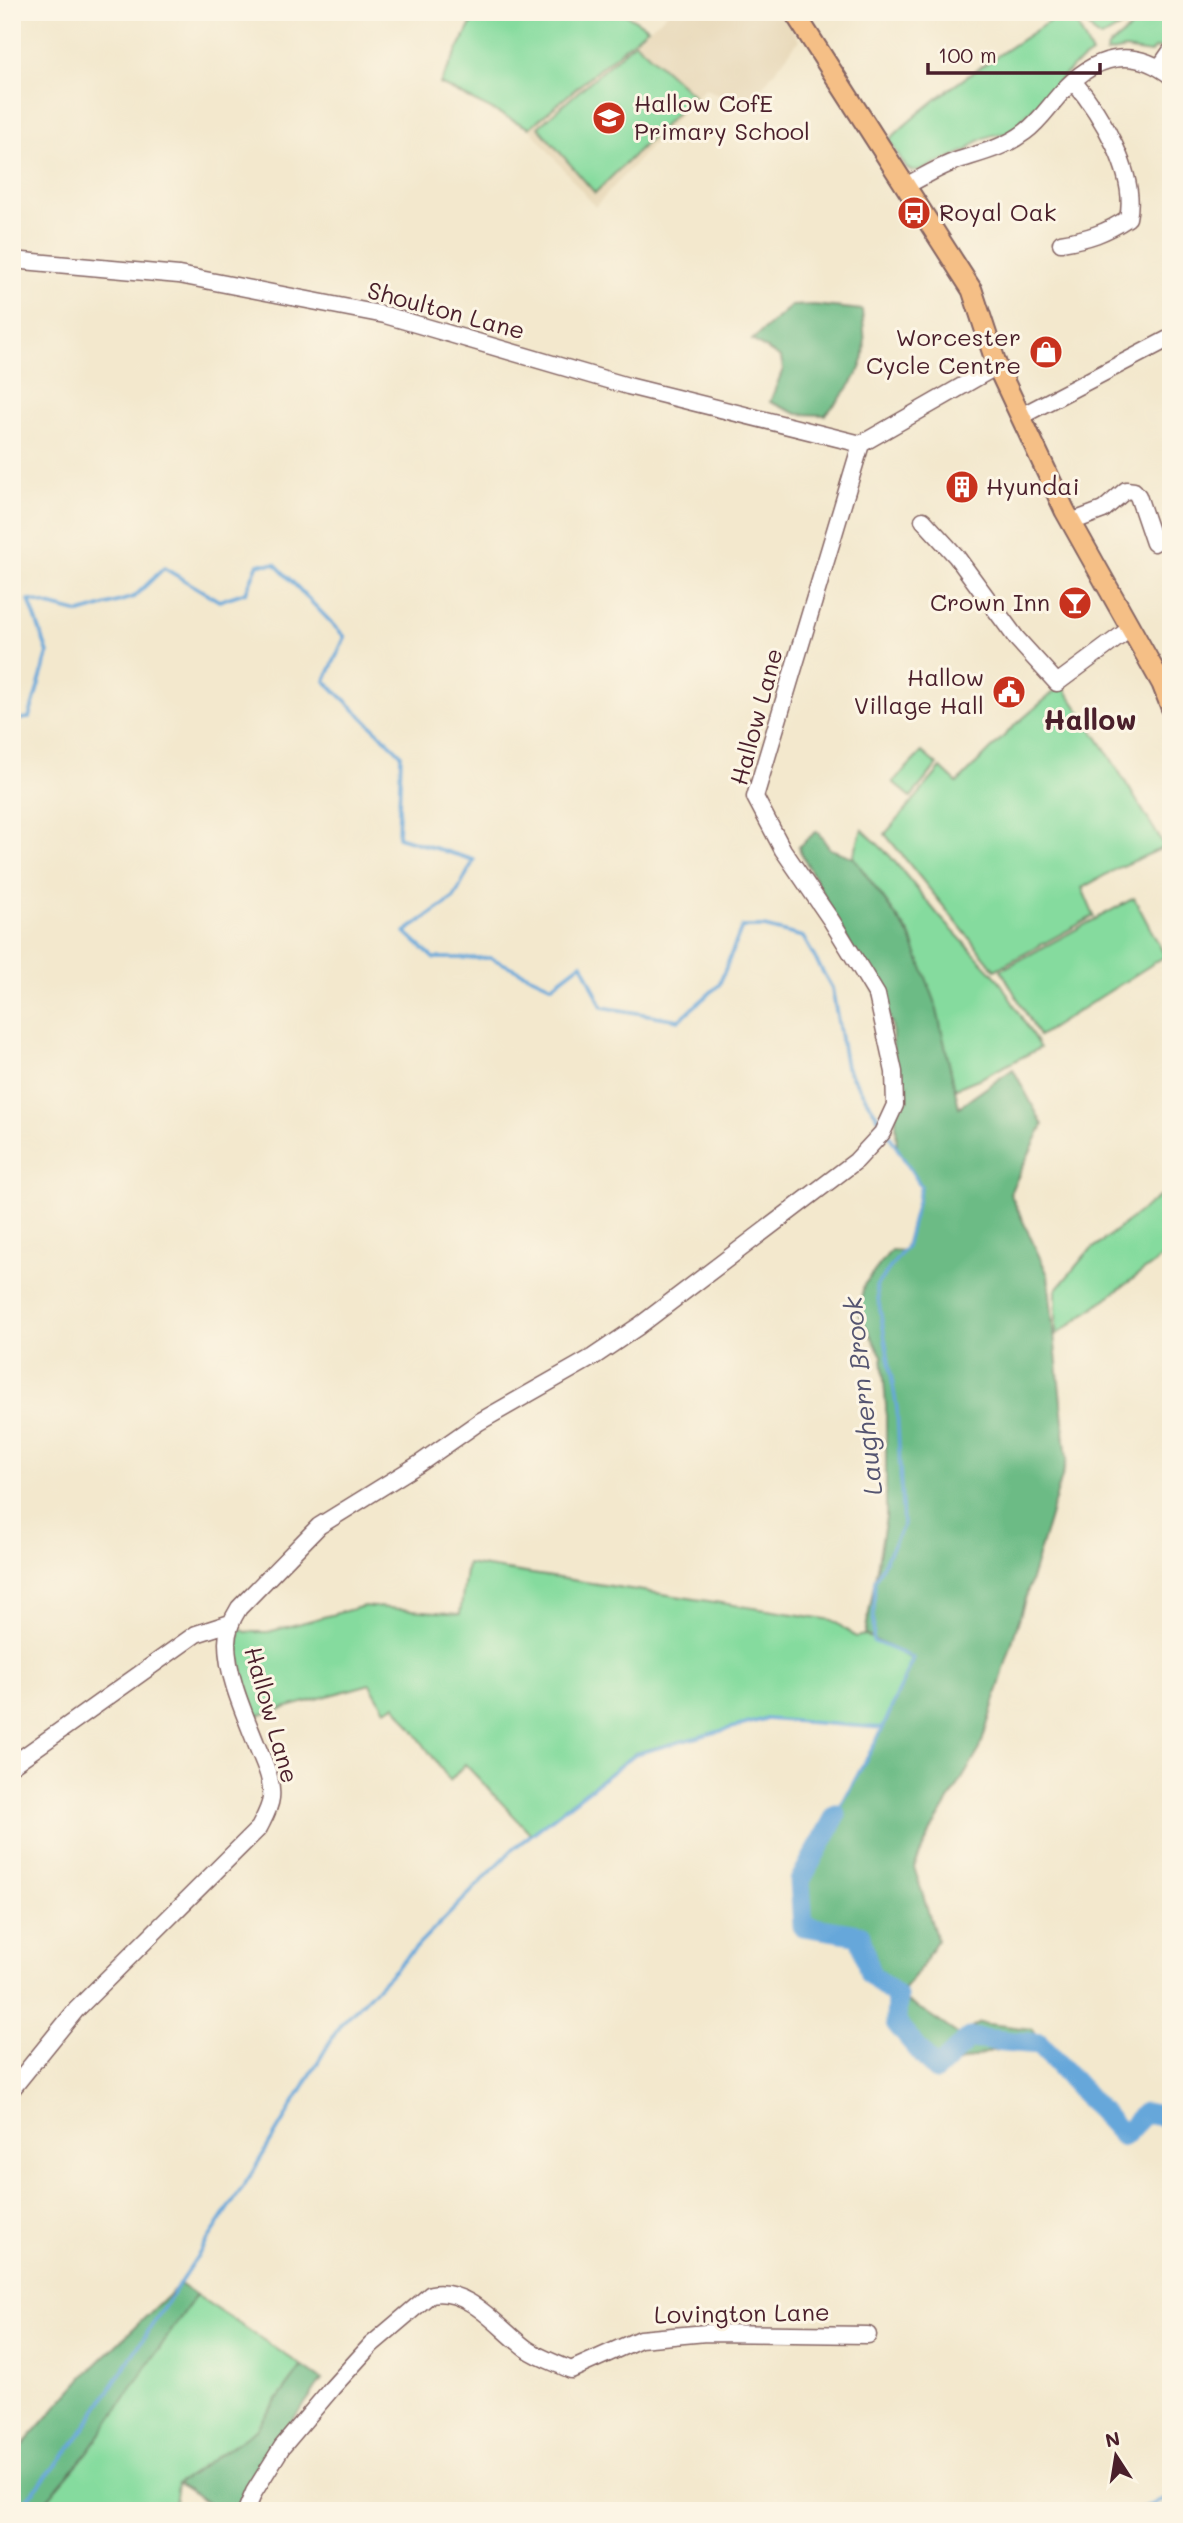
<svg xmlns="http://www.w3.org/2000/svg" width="1183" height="2523" viewBox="0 0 1183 2523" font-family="Mali,sans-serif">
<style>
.built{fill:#e8d9ba}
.green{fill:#85db9e;stroke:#687d64;stroke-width:2}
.forest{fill:#6cbb85;stroke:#5b6d58;stroke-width:2}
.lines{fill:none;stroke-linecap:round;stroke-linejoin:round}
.stream{stroke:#66a7da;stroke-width:3.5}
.river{stroke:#66a7da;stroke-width:21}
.minor-casing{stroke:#856564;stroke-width:19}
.major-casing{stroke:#856564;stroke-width:23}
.minor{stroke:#fff;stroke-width:16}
.major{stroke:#f5bf86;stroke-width:19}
.labels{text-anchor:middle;stroke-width:6;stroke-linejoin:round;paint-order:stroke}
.poi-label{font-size:24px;fill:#4a1f2b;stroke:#fcf5e5;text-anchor:start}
.street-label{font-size:24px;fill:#4a1f2b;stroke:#fcf5e5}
.water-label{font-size:26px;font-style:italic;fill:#555571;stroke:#fcf5e5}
.quarter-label{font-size:28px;font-weight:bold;fill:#4a1f2b;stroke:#fcf5e5}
</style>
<rect width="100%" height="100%" fill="#fcf5e5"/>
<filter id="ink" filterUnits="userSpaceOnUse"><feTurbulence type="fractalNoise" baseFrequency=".0143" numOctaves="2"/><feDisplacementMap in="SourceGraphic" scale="14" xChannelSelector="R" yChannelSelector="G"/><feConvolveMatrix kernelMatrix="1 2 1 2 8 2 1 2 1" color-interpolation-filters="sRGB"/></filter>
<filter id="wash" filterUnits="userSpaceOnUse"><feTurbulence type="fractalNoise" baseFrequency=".00686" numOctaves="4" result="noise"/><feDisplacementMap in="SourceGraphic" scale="28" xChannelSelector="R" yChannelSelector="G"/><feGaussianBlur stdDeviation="1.57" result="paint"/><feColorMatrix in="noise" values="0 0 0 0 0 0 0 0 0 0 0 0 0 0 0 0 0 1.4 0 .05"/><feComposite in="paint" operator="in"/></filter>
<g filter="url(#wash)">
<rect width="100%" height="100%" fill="#f3e8cd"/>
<path class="built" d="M669,12H781L799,40L746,108L705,88L595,207L529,128Z"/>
<path class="green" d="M477,12H622L648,28L529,128L440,84Z
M1063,12H1071L1092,54L1072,67L1043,100L1024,117L1021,124L1007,134C995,132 975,140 968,150L922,170L911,171L906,167L889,140C941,89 1003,53 1063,12Z
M1083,12H1132L1125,24L1101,38C1091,34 1087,22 1083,12Z
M1139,12H1171V37L1164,47L1154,49L1150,53L1125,49L1106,53L1108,47L1131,28Z
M635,42L694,96L595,193L538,127Z
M1062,685L1107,752L1165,847L1118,868L1082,888L1094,916L995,970L885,834L941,768L957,783L1014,726Z
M922,752L937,765L911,797L893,782Z
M862,829L890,856L940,917L999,980L1040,1048L983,1077L956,1088L948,1081L911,936L853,857Z
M1134,898L1165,956L1039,1036L1001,970Z
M1171,1187V1251L1056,1335V1290L1086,1254Z
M467,1564L832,1620L856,1637L865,1635L913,1658L883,1728L765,1719L635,1753L531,1834L465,1764L450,1781L395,1705L385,1710L370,1684L256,1716L238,1653L240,1629L246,1632H268L364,1606L460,1614Z
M196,2295L302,2366L256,2429L178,2483L174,2510L37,2511L88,2452Z"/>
<path class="forest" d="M814,305L862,310C863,325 867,345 863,360C857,381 839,400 825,415L797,414L770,402L783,369L781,358L752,340L791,306Z
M817,831L830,849L853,857L910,936L935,1001L959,1107L1013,1069L1043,1125L1010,1193L1048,1275L1067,1460L980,1749L932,1829L914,1867L937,1940L918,1972L897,1997L924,2011L959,2035L980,2023L1032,2029L1040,2044L992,2051L936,2070L896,2023L897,1997L870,1974L860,1935L803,1926L800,1881L883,1728L912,1659L865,1635L886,1517V1406L882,1356L858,1312L864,1285L891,1250L904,1251L921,1186L897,1148L892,1024L798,847Z
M180,2284L196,2295L88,2452L37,2511H12V2457L84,2376Z
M302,2366L322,2380L271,2450L240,2511H221L178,2483L256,2429Z"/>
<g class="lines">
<path class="stream" d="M12,720L29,718L48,653L29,600L80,613L134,597L164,568L219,601L246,592L258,564H275L345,637L325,681L401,754L398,837L474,860L454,898L405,932L433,958H491L552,986L582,963L602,1007L679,1020L719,985L742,927H764L803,937L832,988L846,1067L881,1122
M836,1815L883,1728L913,1658L873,1641L875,1580L903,1526L897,1409L876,1286L906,1247L921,1186L887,1132
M17,2511L76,2441L252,2173L340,2025L514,1848L635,1754L765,1719L883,1728
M1133,2511L1171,2498"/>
<path class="river" d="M836,1815L800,1881L803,1926L860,1935L870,1974L897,1997L896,2023L936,2070L969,2038L1040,2044L1123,2136L1145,2113L1171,2118"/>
</g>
</g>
<g filter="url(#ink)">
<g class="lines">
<defs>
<path id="minor" d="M1160,67L1171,51
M907,185C923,177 939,167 956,161C980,153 1004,148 1025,132C1040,121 1050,105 1062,92C1093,57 1131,45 1171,76
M1061,243C1087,239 1106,233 1128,218C1138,175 1100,112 1073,81
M12,260L179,275L385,315L628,386L861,444
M1021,416L1170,338
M923,520L956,556L1017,639L1057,683L1131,628
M1071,522L1103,510L1126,490L1134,491L1138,496L1154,543
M12,1765L196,1634L230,1623
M12,2089L76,2010L259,1828C264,1818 270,1808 271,1798C273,1780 264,1763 257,1746C245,1715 227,1677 227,1643C227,1630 232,1619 239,1608L319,1526L419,1464L479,1422L593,1357L639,1326L856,1161L882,1133L895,1105L894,1072L877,995L831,920L783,850L755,797L861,444L997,366
M246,2511L254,2492L282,2447L332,2388L371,2345L431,2294C469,2287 499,2329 527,2349C540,2358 556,2363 571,2370L640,2339L706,2333L868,2335"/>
<path id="major" d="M794,12L972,290L997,366L1065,511L1162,684L1171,707"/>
</defs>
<use href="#minor" class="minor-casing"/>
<use href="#major" class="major-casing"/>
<use href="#minor" class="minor"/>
<use href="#major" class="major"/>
</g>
</g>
<defs>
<symbol id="school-disc" viewBox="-11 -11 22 22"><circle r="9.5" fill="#c8321e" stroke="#fcf5e5"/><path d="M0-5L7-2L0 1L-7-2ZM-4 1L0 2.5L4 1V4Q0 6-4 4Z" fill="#fff"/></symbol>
<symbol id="bus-disc" viewBox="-11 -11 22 22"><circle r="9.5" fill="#c8321e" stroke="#fcf5e5"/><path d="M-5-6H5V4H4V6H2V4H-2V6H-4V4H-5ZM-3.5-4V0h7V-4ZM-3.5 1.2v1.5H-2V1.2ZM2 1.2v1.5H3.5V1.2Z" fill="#fff"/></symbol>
<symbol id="shop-disc" viewBox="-11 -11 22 22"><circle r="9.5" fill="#c8321e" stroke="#fcf5e5"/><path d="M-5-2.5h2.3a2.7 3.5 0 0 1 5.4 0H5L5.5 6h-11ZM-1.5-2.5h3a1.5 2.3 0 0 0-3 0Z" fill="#fff"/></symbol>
<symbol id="building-disc" viewBox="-11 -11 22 22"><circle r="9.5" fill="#c8321e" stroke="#fcf5e5"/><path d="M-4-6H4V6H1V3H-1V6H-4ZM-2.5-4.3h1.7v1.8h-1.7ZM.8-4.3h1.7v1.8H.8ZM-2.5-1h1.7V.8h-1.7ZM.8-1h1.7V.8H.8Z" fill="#fff"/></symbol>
<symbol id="bar-disc" viewBox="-11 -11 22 22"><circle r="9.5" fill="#c8321e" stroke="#fcf5e5"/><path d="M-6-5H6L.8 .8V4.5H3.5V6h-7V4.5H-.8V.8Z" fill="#fff"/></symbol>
<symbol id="civic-disc" viewBox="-11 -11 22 22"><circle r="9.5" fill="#c8321e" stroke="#fcf5e5"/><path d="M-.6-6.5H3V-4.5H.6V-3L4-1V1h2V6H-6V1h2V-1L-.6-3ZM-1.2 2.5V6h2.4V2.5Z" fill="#fff"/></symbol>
</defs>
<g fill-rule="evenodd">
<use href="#school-disc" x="590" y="99" width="38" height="38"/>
<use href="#bus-disc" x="895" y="194" width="38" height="38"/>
<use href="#shop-disc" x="1027" y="333" width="38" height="38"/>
<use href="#building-disc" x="943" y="468" width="38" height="38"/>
<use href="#bar-disc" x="1056" y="584" width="38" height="38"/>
<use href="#civic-disc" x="990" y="673" width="38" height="38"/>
</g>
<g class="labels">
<g class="poi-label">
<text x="634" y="112">Hallow CofE<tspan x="634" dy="28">Primary School</tspan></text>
<text x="939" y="221">Royal Oak</text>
<text x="1021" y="346" text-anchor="end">Worcester<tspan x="1021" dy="28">Cycle Centre</tspan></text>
<text x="986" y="495">Hyundai</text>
<text x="1050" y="611" text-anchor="end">Crown Inn</text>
<text x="984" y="686" text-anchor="end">Hallow<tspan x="984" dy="28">Village Hall</tspan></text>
</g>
<g class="street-label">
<text transform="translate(446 311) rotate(15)" y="8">Shoulton Lane</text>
<text transform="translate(757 717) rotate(-75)" y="8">Hallow Lane</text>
<text transform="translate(271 1715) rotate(74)" y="8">Hallow Lane</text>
<text transform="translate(742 2314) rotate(-1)" y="8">Lovington Lane</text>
</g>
<g class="water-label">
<text transform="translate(863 1396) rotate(-96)" y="9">Laughern Brook</text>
</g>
<g class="quarter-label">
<text x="1090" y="730">Hallow</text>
</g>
</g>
<rect width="1183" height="2523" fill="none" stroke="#fcf5e5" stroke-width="42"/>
<g transform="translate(1116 2456) rotate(348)" stroke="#fcf5e5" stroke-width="5" paint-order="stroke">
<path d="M0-5L12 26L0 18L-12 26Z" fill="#4a1f2b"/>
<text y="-10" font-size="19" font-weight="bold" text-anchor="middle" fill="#4a1f2b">N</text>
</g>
<path d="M928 63v10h172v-10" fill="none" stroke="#4a1f2b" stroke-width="3.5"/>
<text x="938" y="63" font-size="21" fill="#4a1f2b" stroke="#fcf5e5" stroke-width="5" paint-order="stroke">100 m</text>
</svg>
